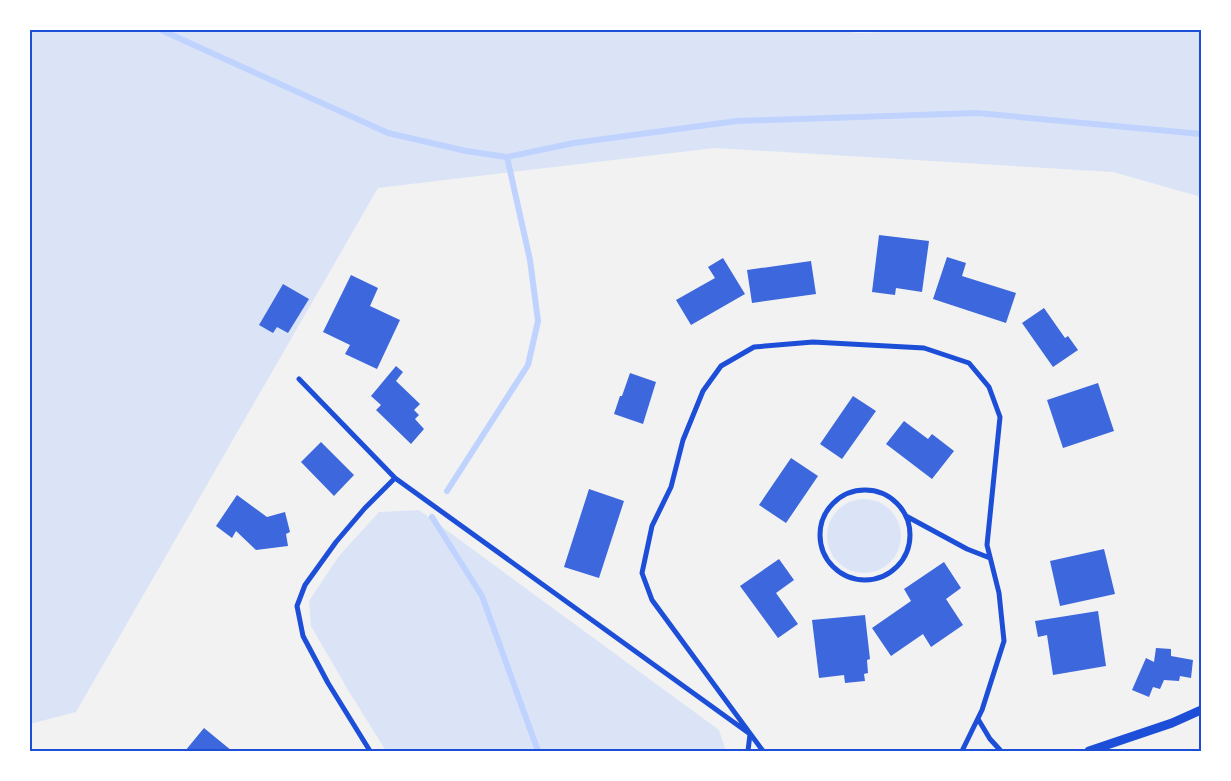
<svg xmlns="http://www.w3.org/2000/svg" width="1231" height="781" viewBox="0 0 1231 781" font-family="Lato,sans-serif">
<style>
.green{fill:#dbe4f7}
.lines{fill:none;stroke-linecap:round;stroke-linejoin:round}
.stream{stroke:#bfd3fe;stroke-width:6}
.building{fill:#3d67dc}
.minor{stroke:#1d4ed8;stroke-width:5}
.tertiary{stroke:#1d4ed8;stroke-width:9}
.neatline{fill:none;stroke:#1d4ed8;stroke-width:2}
</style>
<rect width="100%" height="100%" fill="#f2f2f2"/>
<path class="green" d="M30,30H819L863,33L919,30H1201V197L1113,172L715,148L378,188L76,712L30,724Z
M827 536a37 37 0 1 1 74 0a37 37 0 1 1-74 0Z
M419,510L719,730L726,751H386L348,690L311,626L309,601L339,556L379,512Z"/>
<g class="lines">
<path class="stream" d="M161,30L388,133L466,151L507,157L574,143L737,121L977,113L1201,134
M447,491L528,365L538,321L530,260L507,157
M432,517L482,596L538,751"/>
</g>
<path class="building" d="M879,235L929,241L922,292L896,288L895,295L872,292Z
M947,257L966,263L962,276L1016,293L1006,323L933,299Z
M723,258L745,294L691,325L676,300L715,278L708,267Z
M811,261L816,294L752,303L747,270Z
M351,275L378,288L370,306L400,320L377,369L345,354L350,345L323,332Z
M283,284L309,299L288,333L277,327L273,333L259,325Z
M1044,308L1065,338L1068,336L1078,350L1053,367L1022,323Z
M396,366L403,372L396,381L420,404L414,410L419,415L415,419L424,429L411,444L376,410L381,405L371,396Z
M630,373L656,382L643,424L614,414L620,396H622Z
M1098,383L1114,431L1063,448L1047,400Z
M853,396L876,411L842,459L820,444Z
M904,421L928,439L932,434L954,451L932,479L886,444Z
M321,442L354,475L334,496L301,462Z
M791,458L818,476L786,523L759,505Z
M589,489L624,501L599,578L564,567Z
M237,495L267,517L285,512L290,532L286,534L288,546L256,550L236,531L232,538L216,526Z
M1104,549L1115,594L1060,606L1050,561Z
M779,559L794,580L776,593L798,624L778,638L740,586Z
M944,562L961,588L946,599L963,625L931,647L923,634L891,656L872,628L911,601L904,589Z
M1098,611L1106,666L1053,675L1047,635L1038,637L1035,621Z
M865,615L870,659L867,660L868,673L864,674L865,681L845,683L844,675L819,678L812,620Z
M1156,648L1171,649V656L1193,660L1191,678L1180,676L1179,681L1164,680L1160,689L1153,687L1149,697L1132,690L1146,658L1154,662Z
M204,728L232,751H185Z"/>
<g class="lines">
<path class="minor" d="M299,379L395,478L750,734L748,751
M820 535a45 45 0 1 1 90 0a45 45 0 1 1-90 0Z
M906,516L967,549L990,558
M978,719L990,739L1001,751
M370,751L328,683L303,636L297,606L305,585L336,542L365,508L395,478
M763,751L652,600L642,573L652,526L671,487L683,440L703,391L721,366L754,347L813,342L924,348L969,363L989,387L1000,417L987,545L999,593L1004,641L982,710L962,751"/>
<path class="tertiary" d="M1089,751L1172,723L1201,710"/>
</g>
<rect width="1231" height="781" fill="none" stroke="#ffffff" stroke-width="62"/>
<rect x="31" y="31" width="1169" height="719" class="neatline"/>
</svg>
